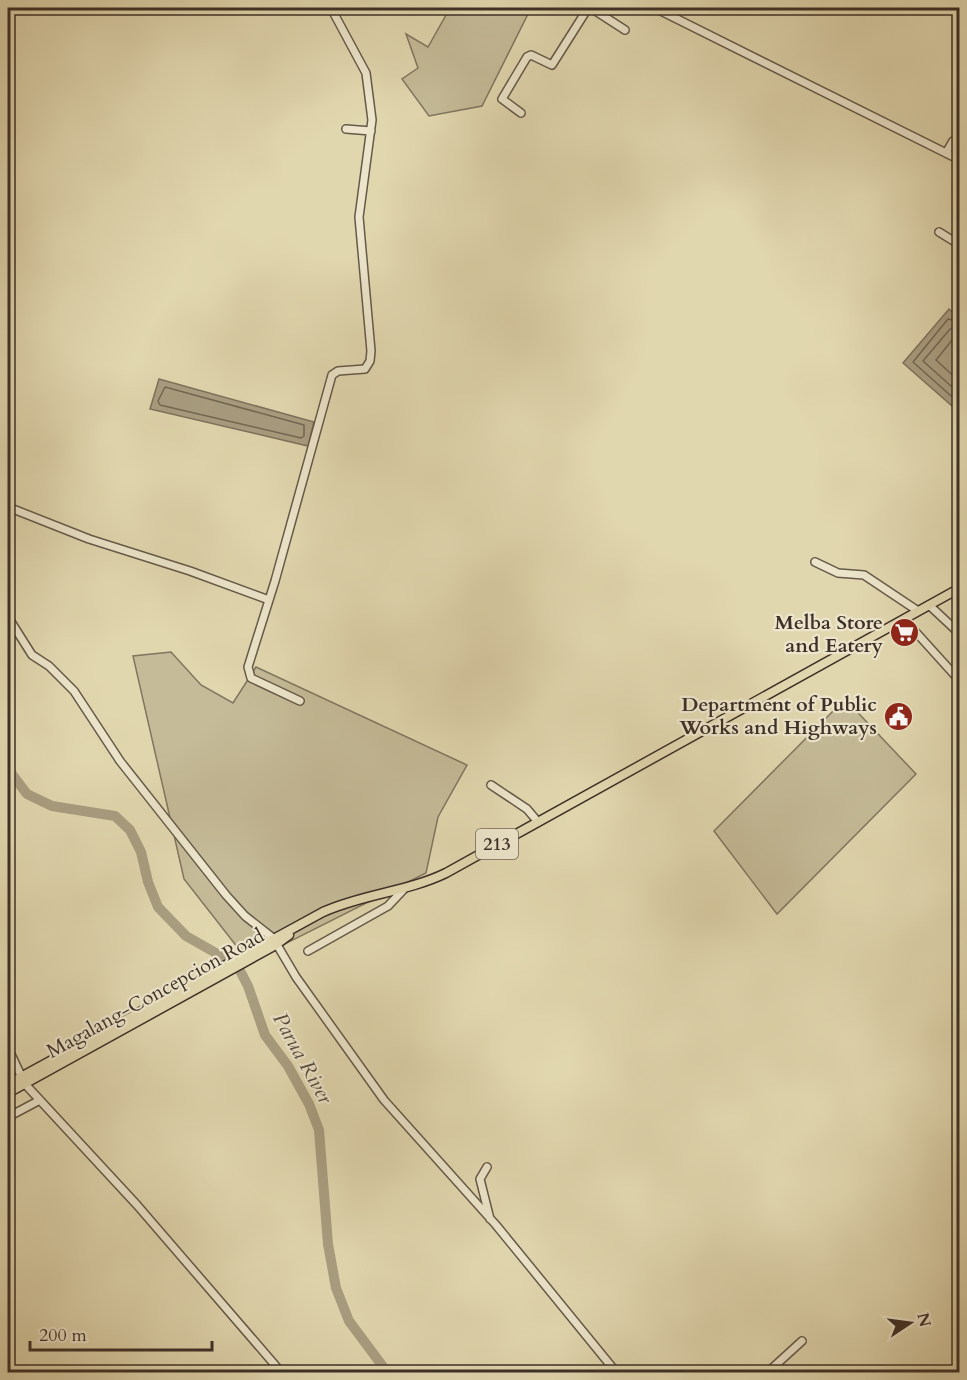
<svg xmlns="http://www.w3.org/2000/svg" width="967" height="1380" viewBox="0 0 967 1380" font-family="Cardo,serif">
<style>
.green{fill:#c5bb98;stroke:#807660;stroke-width:1.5}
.water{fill:#a99e81;stroke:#7d725d;stroke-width:1.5}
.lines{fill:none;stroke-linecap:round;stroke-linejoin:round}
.shore{stroke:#726754;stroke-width:1.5}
.river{stroke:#a99e81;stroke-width:10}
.minor-casing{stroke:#655a49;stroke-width:10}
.major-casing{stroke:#3c3027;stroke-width:11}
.minor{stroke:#ece5cb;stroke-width:7}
.major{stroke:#e1d7af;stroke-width:8}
.labels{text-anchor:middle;stroke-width:4.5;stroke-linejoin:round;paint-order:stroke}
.shield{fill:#ece5cb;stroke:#716658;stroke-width:1.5}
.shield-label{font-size:18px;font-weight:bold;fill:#3c3027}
.poi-label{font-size:20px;font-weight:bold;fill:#3c3027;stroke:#ece5cb;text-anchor:end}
.street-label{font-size:20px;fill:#3c3027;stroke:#ece5cb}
.water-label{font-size:21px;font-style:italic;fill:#574c3e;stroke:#ece5cb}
</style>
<rect width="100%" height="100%" fill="#e1d7af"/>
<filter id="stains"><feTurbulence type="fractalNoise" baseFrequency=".00333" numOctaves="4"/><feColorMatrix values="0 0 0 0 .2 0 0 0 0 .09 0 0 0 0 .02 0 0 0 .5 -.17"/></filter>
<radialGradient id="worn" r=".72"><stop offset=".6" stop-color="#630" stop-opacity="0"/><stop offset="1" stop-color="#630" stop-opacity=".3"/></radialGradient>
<path class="green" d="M450,8H531L482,106L429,116L402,79L418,68L406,34L428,47Z
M171,652L201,685L233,703L256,667L467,765L438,817L426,873L249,962L184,879L133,656Z
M845,699L916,774L777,914L714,831Z"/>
<path class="water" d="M949,309L959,318V412L903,363Z
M159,379L314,422L308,446L150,409Z"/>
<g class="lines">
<path class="shore" d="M960,322L948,319L913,362L960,404
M960,330L950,329L923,361L960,394
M960,339H953L936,360L960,382
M165,387L304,425V436L301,438L160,405L158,401Z"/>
<path class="river" d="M8,769L27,794L52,806L115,816L130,830L141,852L148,882L158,907L186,936L237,965L248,986L265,1035L288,1066L309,1104L319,1130L328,1244L336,1288L349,1321L387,1372"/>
<defs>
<path id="minor" d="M591,8L625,30
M655,8L960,160
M521,113L502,99L527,57L531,55L552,65L588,8
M346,129L371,131
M946,153L953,141
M939,232L960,245
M958,264L960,261
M8,507L89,539L190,571L269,600
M815,562L838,573L864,575L918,611
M929,605L960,634
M8,617L32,655L49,666L74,691L120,761L226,895L245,916L273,938L296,977L384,1100L496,1225L616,1372
M904,619L960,681
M300,701L251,678L248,667L275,581L332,375L338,371L365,369L370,361L371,351L359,217L372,120L366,73L331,8
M491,785L527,809L538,822
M308,951L388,906L404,889
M8,1048L25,1084L137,1205L281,1372
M8,1117L40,1100
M487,1167L480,1179L490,1219
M768,1372L802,1341"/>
<path id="major" d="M8,1084L323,912C362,894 407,892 446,873L960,588
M8,1093L274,946L289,935"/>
</defs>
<use href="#minor" class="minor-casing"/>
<use href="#major" class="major-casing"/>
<use href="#minor" class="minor"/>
<use href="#major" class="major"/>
</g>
<defs>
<symbol id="supermarket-disc" viewBox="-11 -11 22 22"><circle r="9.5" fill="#8f2418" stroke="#ece5cb"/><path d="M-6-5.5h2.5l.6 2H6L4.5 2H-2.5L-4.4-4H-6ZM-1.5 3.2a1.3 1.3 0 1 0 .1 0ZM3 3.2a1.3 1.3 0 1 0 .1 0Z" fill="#fff"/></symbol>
<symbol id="civic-disc" viewBox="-11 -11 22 22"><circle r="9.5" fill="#8f2418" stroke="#ece5cb"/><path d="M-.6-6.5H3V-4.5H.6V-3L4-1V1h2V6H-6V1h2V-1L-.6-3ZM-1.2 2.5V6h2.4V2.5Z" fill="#fff"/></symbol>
</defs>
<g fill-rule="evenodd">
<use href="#supermarket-disc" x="888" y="616" width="33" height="33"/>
<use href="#civic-disc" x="882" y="700" width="33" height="33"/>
</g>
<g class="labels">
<rect class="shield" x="476" y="829" width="42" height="30" rx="4.5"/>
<g class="shield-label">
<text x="497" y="850">213</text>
</g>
<g class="poi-label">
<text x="883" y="629">Melba Store<tspan x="883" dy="23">and Eatery</tspan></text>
<text x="877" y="711">Department of Public<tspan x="877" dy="23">Works and Highways</tspan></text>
</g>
<g class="street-label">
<text transform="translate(155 993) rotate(-29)" y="7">Magalang-Concepcion Road</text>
</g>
<g class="water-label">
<text transform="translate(303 1058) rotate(61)" y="7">Parua River</text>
</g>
</g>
<rect width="967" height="1380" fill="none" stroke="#e1d7af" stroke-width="30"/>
<rect x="9" y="9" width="949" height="1362" fill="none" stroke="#3c3027" stroke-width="3"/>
<rect x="15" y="15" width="937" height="1350" fill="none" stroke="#3c3027" stroke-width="1.5"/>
<g transform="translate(910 1323) rotate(77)" stroke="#ece5cb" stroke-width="4.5" paint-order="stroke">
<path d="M0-4.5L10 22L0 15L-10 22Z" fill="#3c3027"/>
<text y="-9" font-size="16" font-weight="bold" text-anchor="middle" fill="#3c3027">N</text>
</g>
<path d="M30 1341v9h182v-9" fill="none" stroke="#3c3027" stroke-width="3"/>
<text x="39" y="1341" font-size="18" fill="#3c3027" stroke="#ece5cb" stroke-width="4.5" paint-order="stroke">200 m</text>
<rect width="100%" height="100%" filter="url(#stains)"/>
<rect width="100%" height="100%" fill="url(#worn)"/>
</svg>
